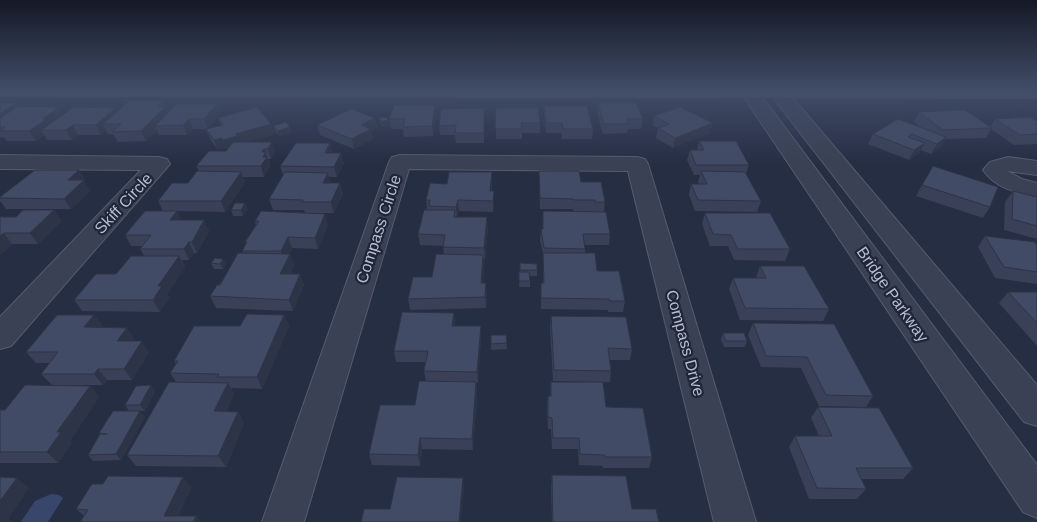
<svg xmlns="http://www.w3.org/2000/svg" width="1037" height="522" viewBox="0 0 1037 522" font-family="Arial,sans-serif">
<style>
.water{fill:#39466c}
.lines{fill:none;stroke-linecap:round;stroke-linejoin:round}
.minor-casing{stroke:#565c6e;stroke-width:2}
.major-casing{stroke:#444a5d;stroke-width:2}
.minor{fill:#3a4154;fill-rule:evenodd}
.major{fill:#596074;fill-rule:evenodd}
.wall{fill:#394057}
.shaded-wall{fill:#2e3447}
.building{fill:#424b65;stroke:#2e3447}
.labels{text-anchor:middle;stroke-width:4.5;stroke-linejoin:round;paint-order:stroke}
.street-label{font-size:16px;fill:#b8bdcd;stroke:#1f2639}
</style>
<rect width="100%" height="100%" fill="#262e44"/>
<path class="water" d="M51,494L59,495L63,498L48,522H21L35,501Z"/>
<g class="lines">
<defs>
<path id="minor" d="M739,90H757L1037,465V518L1023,512Z
M767,90H786L1037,385V426L1024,422Z
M0,155L159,157L167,159L170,164L11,346L0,349V317L141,170L0,169Z
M400,155L637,157L645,159L648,164L756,522H714L628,171L409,169L304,522H262L389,162L392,157Z
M1008,157L1037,161V175L1007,171L1022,179L1037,183V197C1016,192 996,189 983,170L990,162Z"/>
<path id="major" d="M0,90H1037V98L0,96Z"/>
</defs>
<use href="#minor" class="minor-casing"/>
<use href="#major" class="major-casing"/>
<use href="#minor" class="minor"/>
<use href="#major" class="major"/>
</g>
<path class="wall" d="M0,103H16L19,107L63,115L117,112L122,107L121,106L169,110L167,111L168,112L217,104L221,113L208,129L221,126L218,118L271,124L275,134L246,142H272L275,152L271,159H268L270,167L264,177H243L245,182L225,212L177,211L181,220L209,231L197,253H194L189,260H182L185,267L167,294L169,298L160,312L82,311L74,300L144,256L140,249L142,246H131L125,235L163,211L158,201L188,183L199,171L196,166L226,151L227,150L226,148L218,150L210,139L206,129H208H193L187,135H159L157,130L146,141L118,142L113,134H108L106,130L101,135H78L72,140H47L44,135L36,141H7L4,137H0Z
M598,103L643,119L641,129H628L627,133L603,134L597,113Z
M544,106L593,129L592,139H562L561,133H546L544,116Z
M484,108V143H456L455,135H440L439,126Z
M496,108L540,123V133H522V139H496Z
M919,112L990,127L995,119L1037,121V144L1014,145L991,129L986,138L945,139L941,147L931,154L921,150L919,153L909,160L868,144L873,134L923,129L914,122Z
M436,114L433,136L404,137L403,129H391L389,119Z
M654,116L710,133L673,148L656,138L658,128L653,126Z
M375,118L377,127L371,130L373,139L354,149L320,135L317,125Z
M379,118L388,120L389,125L383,127L380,123Z
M273,126L292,132L279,136L275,131Z
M699,141L749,165L746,174L761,201L757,212L695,211L689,195L691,184H699L698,182L700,175H694L687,160L690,150H697Z
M330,143L332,153L344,163L337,177H329L331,183H340L343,194L334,213H305L304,210H273L269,199L283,175L280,166Z
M79,170L85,180L84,181L90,191L71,209H6L0,201V197Z
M539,171L581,182L605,202L604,212L610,234L609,245H585V253L597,271L625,301L623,312H608V310L541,309V283H543V254L540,240L541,229H543V211L594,212L573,211V209H540Z
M492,172V191L494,201L493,212L459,211L457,217L488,228L485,259H484V266L483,283L487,295L486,308L410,310L408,299L432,277L444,254L443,246L420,245L418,234L427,210L426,200L447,184Z
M922,185L990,207L983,218L916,196Z
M1013,191L1037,197V239L1004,230L1005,202Z
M248,209L243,216H233L231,210Z
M54,210L61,221L38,244H12L0,255V217H16Z
M705,213L790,249L785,261L734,260L728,246H710L702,224Z
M255,221L328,225L318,249L292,248L289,254H290L294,265L290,274H300L304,285L293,311L216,308L210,296L243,253L242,251L246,244L245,242L256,225Z
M985,236L1037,246V284L995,278L978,247Z
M215,258L226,264L223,269H214L211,263Z
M520,263L537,270V276H530V287H519Z
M760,266L829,309L823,321L740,320L729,289L733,278H756Z
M1008,292H1037V346L999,303Z
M454,313L455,326L481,337L478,383H476L477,393L473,450L422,449L420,466L372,465L369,454L415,405L426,381L424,371L425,362H396L394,351Z
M94,315L102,326L101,327L127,328L134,339L133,341L149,352L132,380H107L103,385H52L41,374L50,363H36L26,352Z
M284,315L289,326L262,389L231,388L234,394L226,412H238L244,423L226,467L136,466L127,455L176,382L170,373L176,364L174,361L240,326Z
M551,316L632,349L630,360H610L611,371L610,382L553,381L550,328Z
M753,323L873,396L866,407L819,406L801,368L761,367L748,335Z
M723,333L747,341L745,347H724L721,339Z
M491,335H506L507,349L491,350Z
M551,382L606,407L652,457L649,468H603V466L579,465L578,449H552L551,429H548L547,408L548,396H550Z
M151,385L155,391L145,411H132H140L145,417L121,460L93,461L88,455L100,434L99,433L129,411L125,405Z
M90,386L99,397L70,441L72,443L58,463H0V410H5Z
M818,407L913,468L903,479H861L866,489L857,499H809L789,447L795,436H819L811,418Z
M552,475L632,509L659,522H552L551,486Z
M183,477L191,488L178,516H84L76,509L103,484Z"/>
<path class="shaded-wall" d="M164,100L169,110L167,111L169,116L155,126L157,130L146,141L141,131L158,107Z
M16,103L22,112L0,127V114Z
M217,104L221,113L208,129L204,119Z
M435,105L436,114L433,136L432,126Z
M59,107L64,117L41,130L44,135L36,141L29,131L43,119Z
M115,108L120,118L103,124L106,130L101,135L96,125Z
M375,118L377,127L371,130L373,139L354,149L352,139L361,125Z
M189,119L193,129L187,135L183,125Z
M388,120L389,125L383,127L382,122Z
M713,123L710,133L673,148L675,138Z
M271,124L275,134L240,144L227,150L223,140L236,134Z
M73,125L78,135L72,140L66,130Z
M290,127L292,132L279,136L278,131Z
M946,137L941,147L931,154L937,144Z
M222,138L226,148L218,150L214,140Z
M272,142L275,152L271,159L268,149Z
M330,143L333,153H325Z
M925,143L919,153L909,160L914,150Z
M264,149L270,167L264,177L261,166L262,152Z
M341,153L344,163L337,177L334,167Z
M79,170L85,180L84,181L90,191L71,209L64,199L68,180Z
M241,172L245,182L225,212L221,201Z
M492,172V182L491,201L490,191Z
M328,173L331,183H323Z
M340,183L343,194L334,213L331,202Z
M494,191V201L493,212V201Z
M458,200L459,211L457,218L456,207Z
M245,203L248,209L243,216L241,210Z
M54,210L61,221L38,244L30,233Z
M177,211L182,222L170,220Z
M325,214L328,225L318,249L315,238Z
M487,217L488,228L485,259L484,248Z
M204,220L209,231L197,253L192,242Z
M4,233L12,244L0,255V236Z
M288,237L292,248L285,262L281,251Z
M189,242L194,253L189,260L184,249Z
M290,254L294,265L285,285L280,274Z
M483,255L484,266L482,294L481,283Z
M179,256L185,267L167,294L169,298L160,312L153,300L158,286Z
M223,259L226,264L223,269L220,264Z
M300,274L304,285L293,311L289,300Z
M486,283L487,295L486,308L485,297Z
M454,313L455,324L453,337L452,326Z
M94,315L102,326L93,339L84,327Z
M284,315L289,326L262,389L257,377Z
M481,326V337L478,383L477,372Z
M127,328L134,339L125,352L117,341Z
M142,341L149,352L132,380L124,369Z
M98,369L107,380L103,385L94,374Z
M476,382L477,393L473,450L472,439Z
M228,383L234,394L221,422L214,411Z
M151,385L155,391L145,411L140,405Z
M90,386L99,397L70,441L72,443L58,463L47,452L57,432Z
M140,411L145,417L121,460L116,454Z
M238,412L244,423L226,467L218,456Z
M420,438L422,449L420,466L418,455Z
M183,477L191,488L175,522L164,516Z
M17,478L29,488L9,518L11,521V522H0V501Z
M463,478L464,489L461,522H459Z
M196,516L201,522H193Z"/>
<path class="building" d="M164,100L158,107H165L141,131L112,132L121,124H103L129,101Z
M0,103H16L0,114Z
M598,103H636L643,119H627L628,124H604Z
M176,104H217L204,119H189L183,125L155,126Z
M394,105H435L432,126L403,127L405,119H389Z
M544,106H587L593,129H563L562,123H546Z
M17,107H59L43,119H47L29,131H0L5,127H0V118Z
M74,107L115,108L96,125H73L66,130H41Z
M257,107L271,124L236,134L237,136L223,140L222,138L214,140L206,129L223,125L218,118Z
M680,107L713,123L675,138L658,128L669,124L654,116Z
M484,108V133H455L456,125L439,126L441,109Z
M496,108H538L540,123H521L522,129H495Z
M351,109L375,118L361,125L371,129L352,139L317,125Z
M965,110L992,128L943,130L919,112Z
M386,117L388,120L382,122L379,118Z
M1030,117L1037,121V134L1020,135L995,119Z
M898,119L946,137L937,144L912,134L908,137L925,143L914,150L873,134Z
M286,122L290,127L278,131L273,126Z
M699,141H736L749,165H696L690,150H704Z
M233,142H272L268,149H264L262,152H266L263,157H267L261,166H196L209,151H226Z
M296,143H330L325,153H341L334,167L280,166Z
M933,166L998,187L990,207L922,185Z
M35,170H79L68,180H84L64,199L0,198V197Z
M197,171L241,172L221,201H158L172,183H188Z
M539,171H579L581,182H601L605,202H595V200H574V199L540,198Z
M701,171L745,172L761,201L698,200L691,184H707Z
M285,172L328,173L323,183H340L331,202H302L303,200L269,199Z
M449,172H492L490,191H494L493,201L458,200L456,207L429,206L430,200H426L430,183L447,184Z
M1013,191L1037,197V226L1012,219Z
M235,203H245L241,210H231Z
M23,210H54L30,233H4L0,236V217H16Z
M424,210H455L454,217H487L484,248L443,247L445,235L418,234Z
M145,211H177L170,220H204L192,242H189L184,249H140L151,235H125Z
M261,211L325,214L315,238L288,237L281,251H242L247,242H245L259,221H255Z
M543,211L606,212L610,234H583L585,249L544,248L541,229H543Z
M705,213H770L790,249H738L731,235L713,234Z
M985,236L1035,242L1037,246V272L1004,267Z
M238,253L290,254L280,274H300L289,300L210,296L217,285H220Z
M543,253H595L597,271H619L625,301H610L609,299L541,298V283H544Z
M436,254L483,255L481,283H486L485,297L408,299L413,277H432Z
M131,256H179L158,286H162L153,300H74L96,274H116Z
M215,258L223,259L220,264L211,263Z
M520,263L537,264V270H520Z
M760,266H804L829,309L745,308L733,278H766Z
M519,272H529L530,281H519Z
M1008,292H1037V323Z
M402,312L454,313L452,326H481L477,372L424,371L428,351H394Z
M247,314L284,315L257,377H217L219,374L170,373L178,361H174L194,326H240Z
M57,315H94L84,327L127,328L117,341H142L124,369H98L94,374H41L58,352H26Z
M551,316L626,317L632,349L608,348L611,371L554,370Z
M753,323L834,324L873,396L826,395L807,357L766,356Z
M723,333H744L747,341H726Z
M491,335H506L507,343L491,344Z
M419,381L476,382L472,439L420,438L418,455L369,454L380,405H415Z
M169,382L228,383L214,411L238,412L218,456L127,455Z
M551,382H603L606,407L643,408L652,457H605V455L580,454L579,438H553L552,418L548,417V396H551Z
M25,385L90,386L57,432H61L47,452H0V410H5Z
M151,385L140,405H125L136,386Z
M818,407L879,408L913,468H856L866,489L817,488L795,436H832Z
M113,411H140L116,454L88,455L100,434H107L99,433Z
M552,475L626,476L632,509H656L659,522H553Z
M108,476L183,477L164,516H196L193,522H80L88,510L76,509L92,484H103Z
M0,477L17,478L0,501Z
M397,477L463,478L459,522H361L364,509H390Z"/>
<linearGradient id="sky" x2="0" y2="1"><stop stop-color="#151925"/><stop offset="0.55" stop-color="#414c67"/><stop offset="1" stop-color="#414c67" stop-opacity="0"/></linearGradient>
<rect width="1037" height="163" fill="url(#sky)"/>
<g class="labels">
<g class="street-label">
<text transform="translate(123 203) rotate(-47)" y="6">Skiff Circle</text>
<text transform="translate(378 229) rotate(-72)" y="6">Compass Circle</text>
<text transform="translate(893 294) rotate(55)" y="6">Bridge Parkway</text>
<text transform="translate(686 343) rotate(75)" y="6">Compass Drive</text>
</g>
</g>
</svg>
